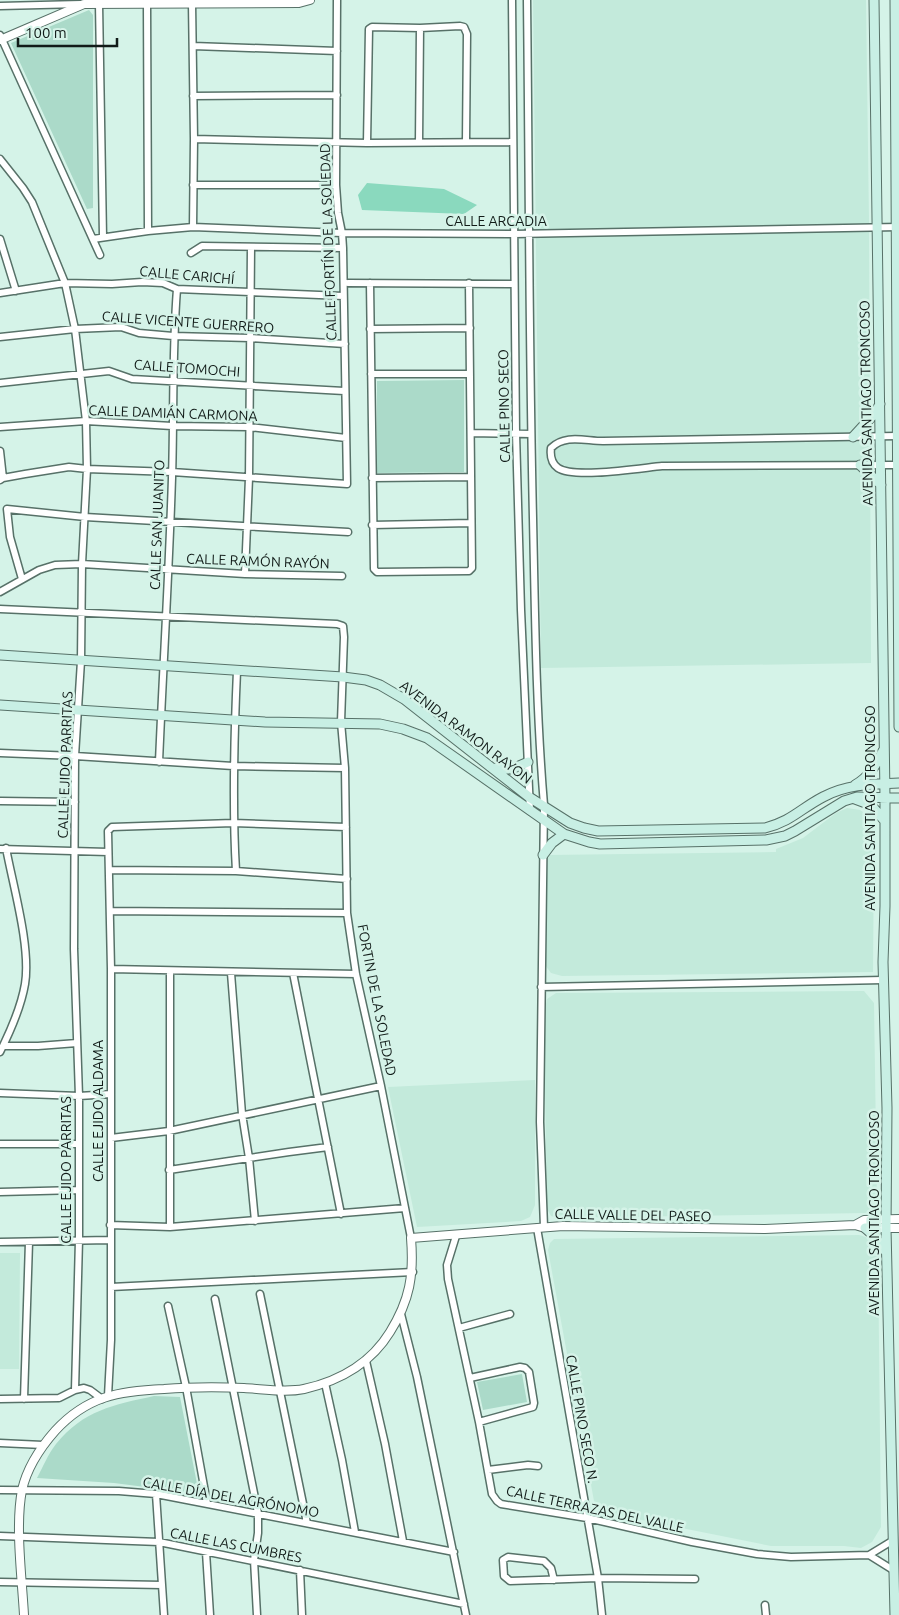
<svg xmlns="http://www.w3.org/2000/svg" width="899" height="1615" viewBox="0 0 899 1615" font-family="Ubuntu,sans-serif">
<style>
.built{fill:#c3eadb}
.green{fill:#abdac9}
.water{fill:#8ad9be}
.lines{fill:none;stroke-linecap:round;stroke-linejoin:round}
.minor-casing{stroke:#577168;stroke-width:9}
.tertiary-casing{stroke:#577168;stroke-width:10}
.secondary-casing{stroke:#577168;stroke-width:11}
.minor{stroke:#fff;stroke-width:6}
.tertiary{stroke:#fff;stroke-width:8}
.secondary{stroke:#c8efe4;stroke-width:9}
.labels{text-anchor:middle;stroke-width:5;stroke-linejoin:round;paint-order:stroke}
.street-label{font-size:14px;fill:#111b18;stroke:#d5f3e8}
</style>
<rect width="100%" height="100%" fill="#d5f3e8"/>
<path class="built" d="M533,0H866L869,222L871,663L541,668Z
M847,808L860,810L869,816L874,852L873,972L562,976L551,973L545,965L546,887L548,855L776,852V849L803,838L836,813Z
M864,991L874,1003L877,1204L872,1211L865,1213L558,1218L551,1216L547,1209L544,1026L545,1009L547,999L556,993Z
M535,1080V1205L530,1217L521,1221L417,1227L388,1087Z
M859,1235L866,1237L873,1244L878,1253L881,1527L872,1542L861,1548L844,1546H771L602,1512L594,1501L548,1250L550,1243L554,1239Z
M0,1253H20L19,1369H0Z"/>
<path class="green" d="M89,10L93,15V208L87,209L11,43Z
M464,380V472L377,473V381Z
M522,1374L527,1402L483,1410L477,1382Z
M154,1396L180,1397L199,1494L114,1483L37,1478C43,1467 48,1454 56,1444C84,1410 113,1405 154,1396Z"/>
<path class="water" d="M367,183L444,189L477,205L464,214L362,210L358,195Z"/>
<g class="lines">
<defs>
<path id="minor" d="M512,0L516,433L521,610L530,811
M527,0C529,173 529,346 533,518C535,614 536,710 544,805L540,1122L544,1227
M192,3L194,139L193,227
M99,4L103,237
M147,4L148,231
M0,6L81,4
M0,35L100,255
M193,46L337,51
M193,96L337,95
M194,139L367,143L513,142
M419,142L420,28
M367,143L369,29L372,27L420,28L460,26L464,27L467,34L466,141
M0,159L23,188L32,202L65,283L75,329L86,421L87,469L82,564L81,661L75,756L74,949L79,1096V1240L75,1390
M193,185H336
M0,239L16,291
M93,239L148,231L193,227L342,233L514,234L899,227
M191,253L202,246L343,248
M348,283L514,284
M370,283L374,569L377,572L469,571L472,568L469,283
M0,293L65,283L112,284L142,282L163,283L177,289L343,296
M370,329L470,328
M0,337L75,329L121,327L139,333L173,336L250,338L345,344
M371,374H470
M0,383L109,371L132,379L344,391
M0,427L86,421L172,426L249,427L346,438
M471,433L531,434
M897,436L603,441C585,441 565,434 551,448C550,456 551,463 558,468C574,479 641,468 662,466L897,465
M0,451L3,478
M372,478L471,477
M0,480L3,478L25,474L69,467L87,469L172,472L347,484L343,248L342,233L338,213L336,185L337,0
M372,525L471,523
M245,574L249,478L251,247
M22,579L10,537L7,509L85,517L348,532
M0,592L39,570L55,565L82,564L245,574L342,576
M0,609L337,624L343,626L344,637L341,722L345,768L347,913L356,974L381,1086L411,1238
M0,753L75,756L233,766L345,768
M159,762C163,667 169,573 172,478C174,415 172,352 177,289
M0,801L75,802
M0,849L108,852
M109,870L236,871L347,879
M236,871C232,804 234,738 237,671
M110,911L347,913
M111,969L356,974
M170,971V1227
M231,973L242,1114L249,1158L255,1221
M293,973L341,1214
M541,987L883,980
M3,1046H38L77,1043
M0,1052C11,1030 21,1008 25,984C31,947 13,886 6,848
M0,1093L79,1096L111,1094
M111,1138L169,1131L381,1086
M0,1144H79
M169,1170L289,1152L328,1147
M0,1192L79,1190
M110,1225L170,1227L405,1208
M537,1228L598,1578L602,1615
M456,1236L447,1265L448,1279L479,1422L492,1494L497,1501L501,1504L587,1518L692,1542L757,1554L791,1557L869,1555L892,1541
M0,1242L110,1240
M111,1287L413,1272
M260,1294L307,1523
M215,1299L258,1513V1533L254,1560L257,1615
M168,1306L186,1387L207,1503
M401,1314L417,1377L466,1615
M459,1328L510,1314
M366,1361L385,1444L403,1541
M470,1378L520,1367L525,1368L529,1372L534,1403L533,1407L479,1422
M325,1383L342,1460L355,1532
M108,1396L111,1340V969L108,831L112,827L233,823L346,827
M0,1399L59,1398L75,1390L84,1388L90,1390L102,1399
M24,1399L29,1242
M0,1443L43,1445
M488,1470L528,1465L538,1466
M0,1490L119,1491L156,1494L454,1552
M156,1494L164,1615
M0,1536L159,1542L464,1604
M206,1552L210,1615
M869,1555L893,1570
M300,1570L302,1615
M554,1580L551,1568L544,1561L508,1557L503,1560L504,1576L510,1581L598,1578L695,1579
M0,1582L162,1585
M765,1605L766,1615"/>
<path id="tertiary" d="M0,40L84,4L299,3L310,0
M855,1225L864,1220L899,1219
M24,1615C22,1578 15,1526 22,1490C27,1468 40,1448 55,1431C87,1396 119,1391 164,1389C191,1387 217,1387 244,1388C263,1389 285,1393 304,1389C339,1381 371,1363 390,1332C410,1300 414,1275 411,1238L563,1226L765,1229L855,1225L865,1228H899"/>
<path id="secondary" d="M874,0L885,798V906L883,962L887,1108L886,1228L895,1615
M895,0L899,727
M853,437L875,413L880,404
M860,465L881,485
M0,655L343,677L366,680L380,685L404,699L529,797L570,823L584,828L598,831L765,828C792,821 800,809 823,797C847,784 872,784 899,783
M0,705L265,722L380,724L403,729L427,738L564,834L589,842L600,844L766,840L785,836L795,831L844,801L857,797L899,798
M493,768L512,769L528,762
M855,785C869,777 876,765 883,751
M855,799L871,805L884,820
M543,855L552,843L564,834
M865,1228L874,1236L886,1252"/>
</defs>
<use href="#minor" class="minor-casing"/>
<use href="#tertiary" class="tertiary-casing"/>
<use href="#secondary" class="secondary-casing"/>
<use href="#minor" class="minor"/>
<use href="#tertiary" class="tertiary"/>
<use href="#secondary" class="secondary"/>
</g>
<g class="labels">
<g class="street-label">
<text x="496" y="226">CALLE ARCADIA</text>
<text transform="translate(328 242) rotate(-92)" y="5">CALLE FORTÍN DE LA SOLEDAD</text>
<text transform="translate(187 275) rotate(5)" y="5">CALLE CARICHÍ</text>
<text transform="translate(188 322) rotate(4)" y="5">CALLE VICENTE GUERRERO</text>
<text transform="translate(187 368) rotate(4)" y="5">CALLE TOMOCHI</text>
<text transform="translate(866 403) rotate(-91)" y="5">AVENIDA SANTIAGO TRONCOSO</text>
<text transform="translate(504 406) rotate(-91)" y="5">CALLE PINO SECO</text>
<text transform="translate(173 413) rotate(2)" y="5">CALLE DAMIÁN CARMONA</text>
<text transform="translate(157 525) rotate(-88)" y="5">CALLE SAN JUANITO</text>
<text transform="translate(258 561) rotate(2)" y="5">CALLE RAMÓN RAYÓN</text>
<text transform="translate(466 732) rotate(37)" y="5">AVENIDA RAMON RAYON</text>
<text transform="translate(65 765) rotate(-88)" y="5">CALLE EJIDO PARRITAS</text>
<text transform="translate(870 808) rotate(-90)" y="5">AVENIDA SANTIAGO TRONCOSO</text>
<text transform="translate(377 1000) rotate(79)" y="5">FORTIN DE LA SOLEDAD</text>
<text transform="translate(98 1111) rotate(-90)" y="5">CALLE EJIDO ALDAMA</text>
<text transform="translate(66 1170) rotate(-90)" y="5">CALLE EJIDO PARRITAS</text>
<text transform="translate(874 1213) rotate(-90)" y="5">AVENIDA SANTIAGO TRONCOSO</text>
<text transform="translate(633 1215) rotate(1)" y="5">CALLE VALLE DEL PASEO</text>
<text transform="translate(582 1419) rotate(80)" y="5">CALLE PINO SECO N.</text>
<text transform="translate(231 1497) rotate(10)" y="5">CALLE DÍA DEL AGRÓNOMO</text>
<text transform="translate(595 1509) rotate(12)" y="5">CALLE TERRAZAS DEL VALLE</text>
<text transform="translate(236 1545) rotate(11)" y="5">CALLE LAS CUMBRES</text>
</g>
</g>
<path d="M18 38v8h99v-8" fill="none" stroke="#111b18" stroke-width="2.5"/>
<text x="25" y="38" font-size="15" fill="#111b18" stroke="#d5f3e8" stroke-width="4" paint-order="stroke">100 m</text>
</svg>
